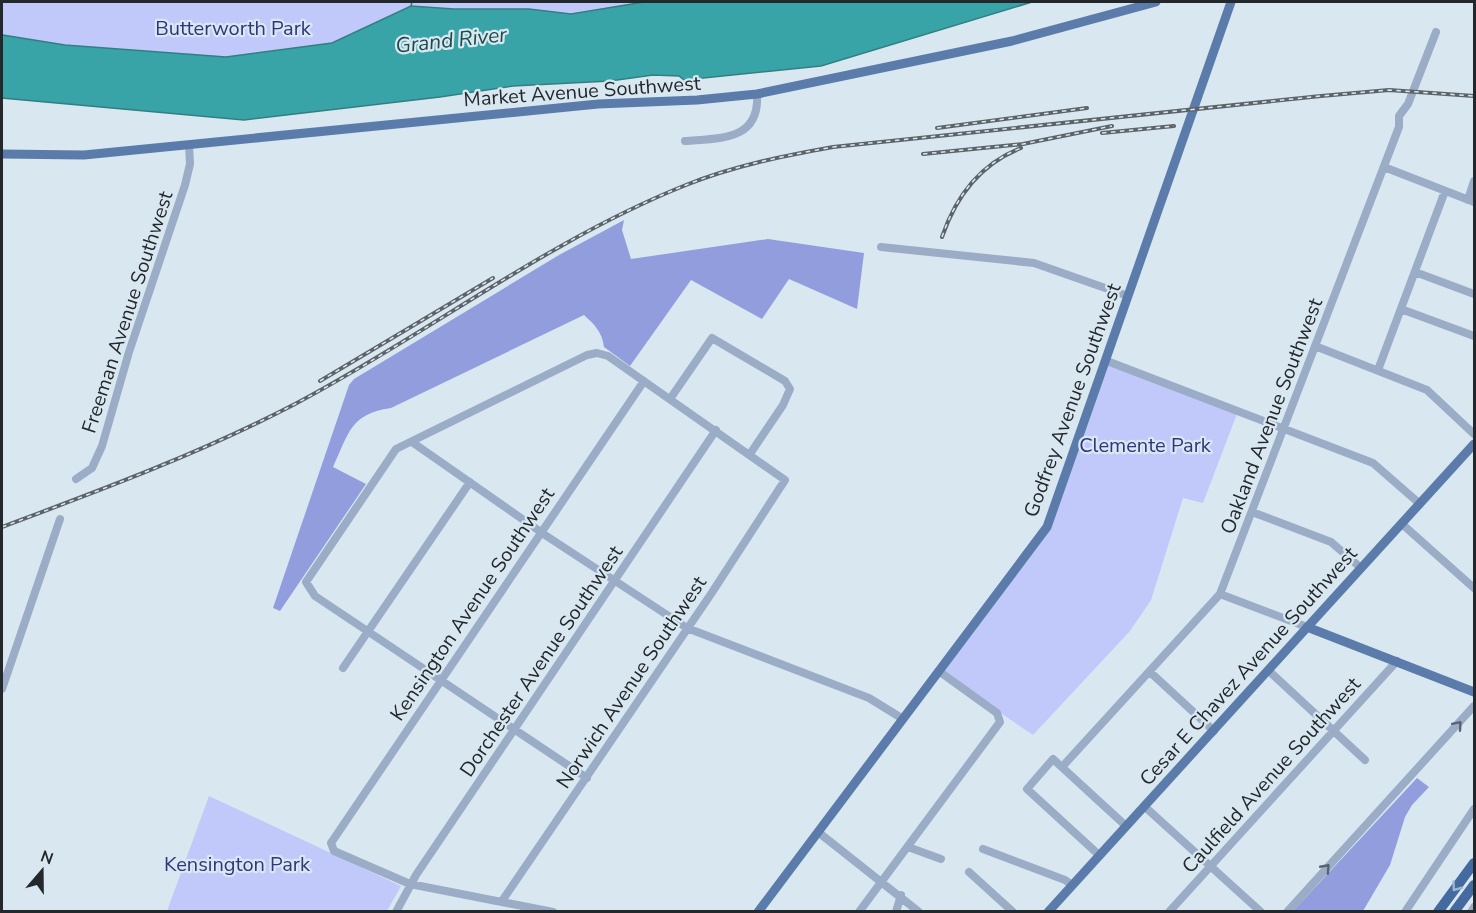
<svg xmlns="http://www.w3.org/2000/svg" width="1476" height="913" viewBox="0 0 1476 913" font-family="'Nunito Sans',sans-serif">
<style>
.green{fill:#c0c9fa}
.forest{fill:#929ddd}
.water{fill:#39a4a7;stroke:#327f82;stroke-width:1.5}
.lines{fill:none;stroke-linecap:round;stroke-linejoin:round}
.stream{stroke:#327f82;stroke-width:1.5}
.minor{stroke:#9aacc6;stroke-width:8}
.major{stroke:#5b7caa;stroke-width:9}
.highway{stroke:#446a9f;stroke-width:10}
.rail-casing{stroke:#5c6469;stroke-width:4}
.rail{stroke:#d9e7f1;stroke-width:1.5;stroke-dasharray:4.5;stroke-linecap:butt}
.oneway{stroke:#586371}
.oneway2{stroke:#9db5d0}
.labels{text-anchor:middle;stroke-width:4.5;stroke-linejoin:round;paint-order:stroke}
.park-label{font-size:20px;fill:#31347f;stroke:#d9e7f1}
.street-label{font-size:20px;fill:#22282b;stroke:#d9e7f1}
.water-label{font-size:21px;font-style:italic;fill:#1c4b4c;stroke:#d9e7f1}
</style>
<rect width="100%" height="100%" fill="#d9e7f1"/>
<path class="green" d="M2,2H644L571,14L529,9H454L411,6L332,43L226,57L65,45L2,35Z
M1107,361L1238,411L1203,503L1183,498L1151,600L1130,631L1033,735L940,672L1044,532Z
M209,796L401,886L387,911H167Z"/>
<path class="forest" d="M624,220L622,230L631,259L768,239L864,253L857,309L789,279L762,319L691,280L630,366L604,347C602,332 595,325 584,315L391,408C350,414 349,433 333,467L366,484L280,611L273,608L349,385L354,379L559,255Z
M1417,778L1429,787L1412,805L1405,817L1390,865L1363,911H1293Z"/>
<path class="water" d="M644,2H1032L821,66L684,80L679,76L653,75L610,81L513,86L440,97L244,120L2,98V35L65,45L226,57L332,43L411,6L454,9H529L571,14Z"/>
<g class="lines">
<path class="stream" d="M411,6L412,2"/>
<path class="minor" d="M685,141C720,138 760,141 757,94
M1384,167L1474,202
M1468,200L1474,181
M881,247L1034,263L1128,296
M1415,272L1474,294
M1401,309L1474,336
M1315,346L1427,390L1474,434
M1107,361L1373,463L1420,504
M1378,370L1445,191
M670,399L712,338L785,381L790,389L783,405L750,454
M412,442L548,537L687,628L869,698L903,719
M76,479L92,468L102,446L129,352L185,185L190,164L189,145
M1252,512L1331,542L1361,568
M1402,524L1474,588
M1220,594L1307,627
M343,668L470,482
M1269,671L1365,760
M1150,672L1214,731
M2,689L60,519
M1062,767L1220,594L1399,127V116L1408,104L1436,32
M1144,806L1261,912
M818,832L919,912
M908,847L941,859
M983,849L1065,880L1072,885
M1099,855L1027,789L1053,759L1126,826
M969,872L1013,912
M502,901L711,594L785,480L608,356L597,353L587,355L396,449L306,582L315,596L587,778
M396,912L416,875L716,430
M553,912L410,884L334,851L331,843L644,381
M859,912L1000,722L997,713L940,672
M896,912L901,895
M1169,912L1397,661
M1287,912L1474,706
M1405,912L1474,809
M1471,912L1474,907"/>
<path class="major" d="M2,154L84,155L598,104L697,100L757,94L1012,41L1156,2
M1307,627L1474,692
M758,912L1047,527L1231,2
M1048,912L1474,444"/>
<path class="highway" d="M1438,912L1474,863
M1454,912L1474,885"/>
<defs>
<path id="rail" d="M937,128L1087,108
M1102,133L1174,126
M923,154L1023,144L1112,126
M942,237C956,196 980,164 1021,148
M320,381L493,278
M2,527C101,490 201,453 295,404C426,335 548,240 686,185C733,166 783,156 833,147L1321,96L1389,90L1474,96"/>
</defs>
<use href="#rail" class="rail-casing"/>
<use href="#rail" class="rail"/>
</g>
<defs><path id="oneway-chevron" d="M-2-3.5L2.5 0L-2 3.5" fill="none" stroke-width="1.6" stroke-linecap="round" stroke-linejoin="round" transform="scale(1.5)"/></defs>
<g class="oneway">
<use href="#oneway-chevron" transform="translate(1458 725) rotate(-49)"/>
<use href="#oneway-chevron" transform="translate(1326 868) rotate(-48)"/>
</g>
<use class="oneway2" href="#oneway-chevron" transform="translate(1456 887) rotate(127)"/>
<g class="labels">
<g class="park-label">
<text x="233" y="35">Butterworth Park</text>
<text x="1145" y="452">Clemente Park</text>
<text x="237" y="871">Kensington Park</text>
</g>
<g class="street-label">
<text transform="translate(582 91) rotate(-4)" y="7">Market Avenue Southwest</text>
<text transform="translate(127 312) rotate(-72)" y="7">Freeman Avenue Southwest</text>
<text transform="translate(1072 400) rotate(-70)" y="7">Godfrey Avenue Southwest</text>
<text transform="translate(1271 416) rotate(-69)" y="7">Oakland Avenue Southwest</text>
<text transform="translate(472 604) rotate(-56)" y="7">Kensington Avenue Southwest</text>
<text transform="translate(541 661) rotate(-56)" y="7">Dorchester Avenue Southwest</text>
<text transform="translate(1248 666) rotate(-48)" y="7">Cesar E Chavez Avenue Southwest</text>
<text transform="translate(631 682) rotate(-56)" y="7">Norwich Avenue Southwest</text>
<text transform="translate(1271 775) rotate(-48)" y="7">Caulfield Avenue Southwest</text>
</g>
<g class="water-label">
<text transform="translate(451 40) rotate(-6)" y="7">Grand River</text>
</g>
</g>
<rect width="1476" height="913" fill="none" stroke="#22282b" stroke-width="6"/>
<g transform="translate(42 871) rotate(20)" stroke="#d9e7f1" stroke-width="4.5" paint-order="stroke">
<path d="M0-4.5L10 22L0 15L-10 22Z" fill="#22282b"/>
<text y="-9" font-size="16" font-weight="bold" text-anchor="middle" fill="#22282b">N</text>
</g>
</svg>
